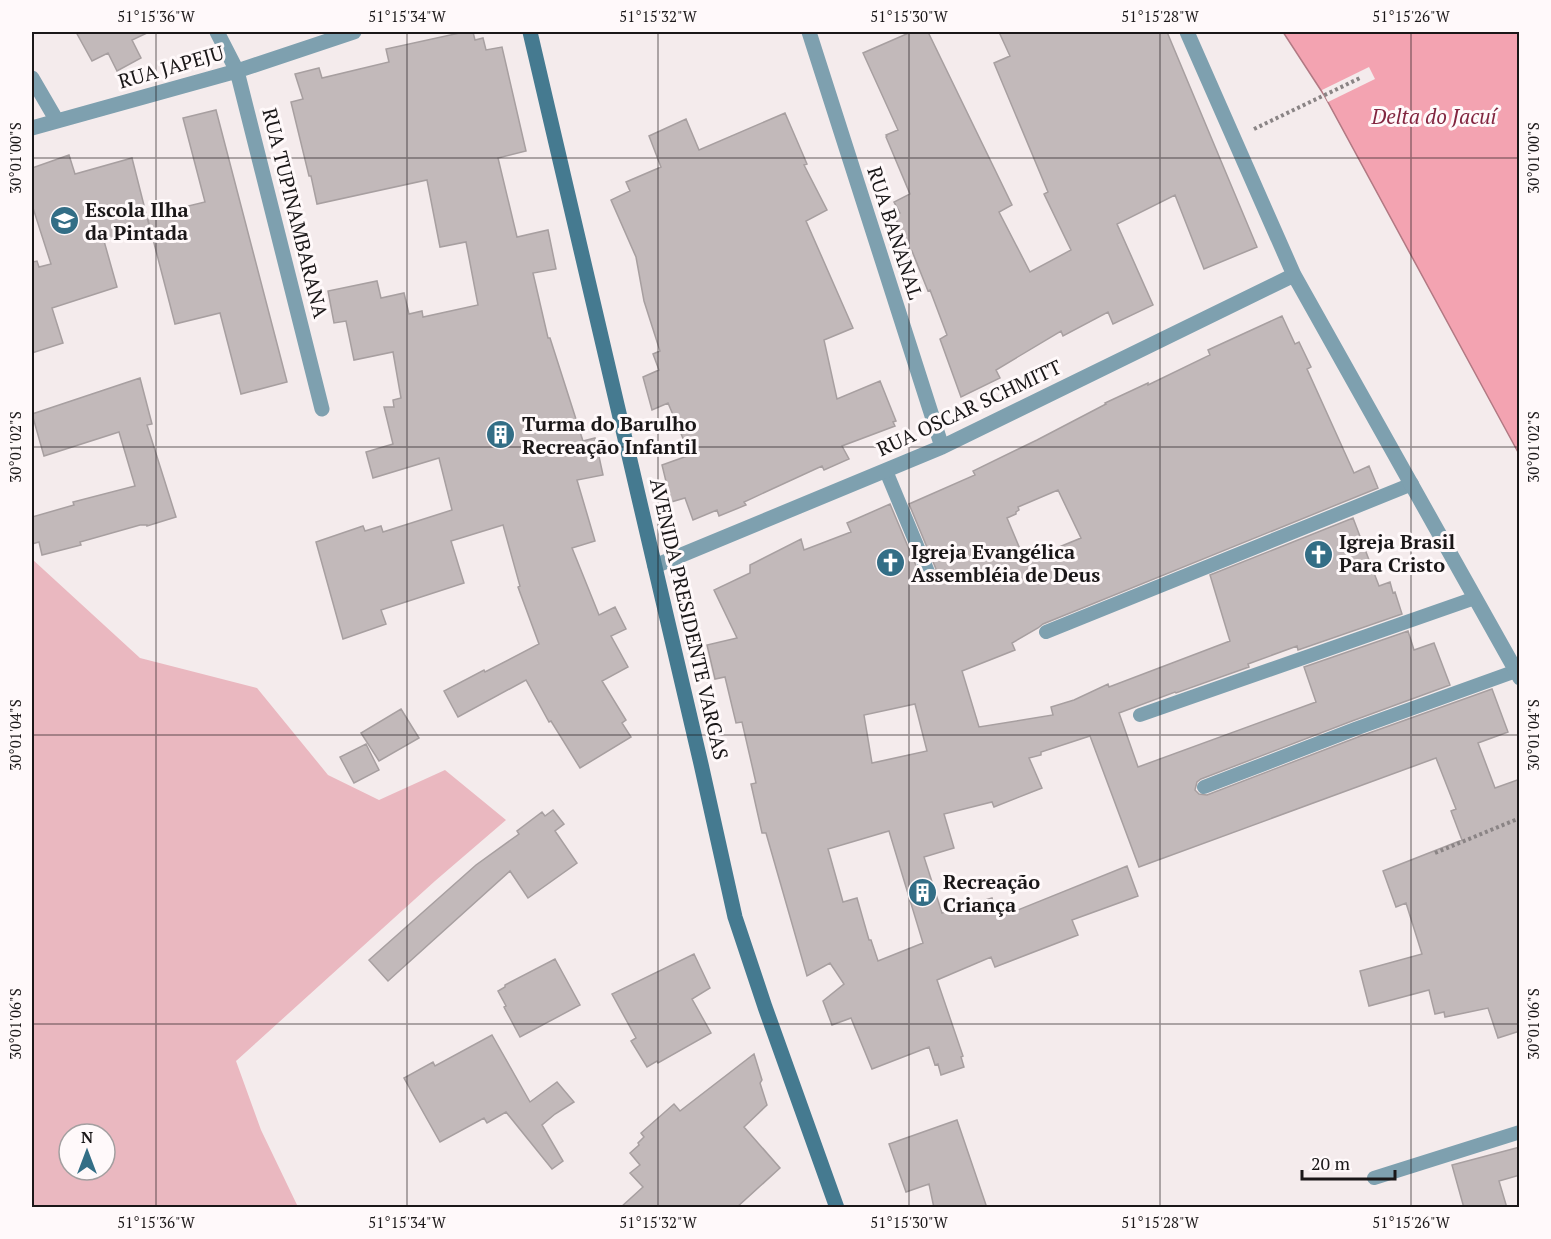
<svg xmlns="http://www.w3.org/2000/svg" width="1551" height="1239" viewBox="0 0 1551 1239" font-family="'PT Serif',serif">
<style>
.green{fill:#eab8c0;fill-rule:evenodd}
.water{fill:#f3a3b1;stroke:#b27983;stroke-width:1.5}
.pier{fill:#f4ebec}
.building{fill:#c2b9ba;stroke:#a79fa0;stroke-width:1.5;fill-rule:evenodd}
.lines{fill:none;stroke-linecap:round;stroke-linejoin:round}
.path{stroke:#8a8485;stroke-width:4;stroke-dasharray:3 3;stroke-linecap:butt}
.lane{stroke:#7ea0af;stroke-width:14}
.street{stroke:#7ea0af;stroke-width:15}
.secondary{stroke:#457a90;stroke-width:15}
.ticks{fill:none;stroke:#1a1718;stroke-width:1.5;stroke-opacity:0.45}
.labels{text-anchor:middle;stroke-width:6;stroke-linejoin:round;paint-order:stroke}
.street-label{font-size:20px;fill:#1a1718;stroke:#fff9fa}
.poi-label{font-size:20px;font-weight:bold;fill:#1a1718;stroke:#fff9fa;text-anchor:start}
.water-label{font-size:21px;font-style:italic;fill:#822640;stroke:#fff9fa}
.neatline{fill:none;stroke:#1a1718;stroke-width:2}
.ticks-label{font-size:15px;text-anchor:middle;fill:#1a1718}
</style>
<rect width="100%" height="100%" fill="#f4ebec"/>
<path class="green" d="M32,559L140,658L257,688L328,775L379,800L445,770L506,820L435,881L236,1061L261,1130L298,1207H32ZM69,1134H105V1170H69Z"/>
<path class="water" d="M1283,32H1519V454L1324,95Z"/>
<path class="pier" d="M1369,67L1375,79L1328,102L1322,90Z"/>
<path class="building" d="M76,32H149L132,40L141,58L117,71L108,53L92,61Z
M464,32H473L475,40L483,38L486,50L502,47L526,151L498,158L517,237L548,230L556,269L533,273L548,338H550L583,441L595,438L603,475L577,480L595,541L572,548L599,615L615,607L626,629L611,636L628,667L602,681L626,720L622,723L631,737L580,768L551,721L549,722L526,680L458,717L444,691L484,670L485,672L539,644L518,587L520,586L503,525L451,541L464,583L381,610L386,624L343,639L316,542L363,526L365,531L381,526L383,532L452,510L439,458L373,478L366,452L393,444L384,407H394L393,400L401,398L393,352L354,360L346,321L334,323L328,291L377,281L381,298L404,293L409,314L422,311L423,317L478,305L466,242L440,247L427,180L317,204L311,176H309L291,102L303,99L295,74L319,68L322,78L389,62L386,49Z
M911,32H928L1012,205L999,212L1030,272L1071,250L1044,194L1048,192L994,63L1010,56L999,32H1167L1257,247L1204,269L1175,195L1117,224L1153,305L1113,324L1108,312L1063,336L1061,331L996,370L1000,378L961,397L940,339L947,335L930,290L928,291L912,251L908,253L895,216L900,213L894,202L910,194L886,137L887,136L886,135L898,130L863,53Z
M216,110L287,382L241,394L220,313L175,324L147,216L205,202L183,118Z
M785,113L807,164L804,165L827,210L806,221L853,328L824,340L837,399L880,381L896,421L893,422L895,426L842,446L849,459L824,470L822,466L744,502L746,505L719,516L717,510L693,520L685,498L671,502L662,465L690,455L668,403L652,410L643,377L659,370L653,354L660,351L644,301L636,257L611,200L630,191L626,182L661,167L649,136L686,119L699,150Z
M69,155L75,174L132,158L150,229L104,241L117,287L52,308L63,343L32,353V262L37,261L39,267L51,264L32,205V168Z
M1282,316L1295,344L1299,342L1311,367L1307,369L1354,473L1369,466L1378,488L1043,624L1038,628L1012,643L1015,650L962,671L979,727L1053,715L1051,707L1074,700L1108,684L1109,687L1230,641L1210,575L1353,518L1379,586L1390,582L1393,593L1395,592L1402,614L1298,650L1297,646L1248,664L1249,667L1176,693L1175,692L1119,713L1138,767L1316,702L1304,667L1408,631L1414,650L1434,643L1450,685L1352,721L1201,779L1197,782L1195,790L1199,794L1207,795L1358,737L1492,689L1508,732L1478,743L1495,788L1520,779V1031L1498,1038L1488,1008L1445,1017L1444,1012L1435,1014L1429,990L1369,1006L1360,971L1422,954L1406,903L1396,907L1383,871L1462,840L1451,811L1456,809L1436,758L1139,867L1090,736L1041,752V755L1029,758L1042,788L994,807L992,802L944,814L954,848L924,857L942,913L992,898L998,918L1127,866L1138,896L1072,920L1078,935L995,967L991,957L937,980L963,1056L961,1057L964,1067L941,1075L938,1064L935,1065L929,1047L872,1069L851,1018L832,1025L823,1001L844,984L830,963L807,976L766,833H762L751,784L756,783L742,722L736,723L725,677L715,679L707,645L737,638L714,590L750,573V565L801,539L804,550L851,532L847,523L890,504L920,575L926,581L932,580L937,574L936,569L909,504L975,475L973,471L1037,440L1106,404L1105,403L1148,383V385L1210,355L1208,350ZM1058,490L1081,538L1025,561L1007,518L1016,514V512L1019,510L1018,507ZM915,704L927,751L872,763L864,715ZM889,831L923,943L878,961L871,940H869L857,898L843,902L828,849Z
M140,378L152,424L147,425L176,517L147,526V525H140L80,542L81,545L42,555L39,542L32,544V517L74,505L73,502L135,486L119,432L44,456L32,414Z
M401,709L419,738L379,761L361,733Z
M366,744L379,770L354,783L340,757Z
M553,810L564,824L555,831L577,863L528,898L510,871L388,981L369,960L476,865L519,834L517,831L542,812L545,816Z
M694,954L710,988L692,999L711,1033L658,1063L657,1061L647,1067L631,1041L636,1038L612,994Z
M555,959L580,1005L520,1037L504,1007L506,1006L498,991L505,987V985Z
M492,1035L530,1102L557,1082L574,1102L555,1114L542,1125L563,1161L552,1169L506,1112L487,1123L484,1118L440,1142L404,1078L433,1062L435,1066Z
M754,1054L762,1080L760,1083L767,1105L744,1127L780,1168L736,1208H620L643,1187L630,1173L640,1165L630,1153L639,1145L638,1143L644,1137L641,1133L674,1104L680,1111Z
M957,1120L987,1208H934L929,1184L906,1192L889,1144Z
M1520,1147V1175L1499,1181L1507,1208H1464L1452,1165Z"/>
<g class="lines">
<path class="path" d="M1254,129L1360,78
M1435,853L1520,818"/>
<path class="lane" d="M886,471L928,572
M1046,632L1412,484
M1140,715L1475,598
M1204,787L1355,729L1516,671
M1374,1178L1520,1132"/>
<path class="street" d="M217,32L237,71L322,409
M809,32L942,447
M1187,32L1294,275L1520,678
M32,78L57,121
M32,128L237,71L354,32
M655,566L942,447L1294,275"/>
<path class="secondary" d="M530,32L701,764L735,917L765,1007L837,1208"/>
</g>
<path class="ticks" d="M156,32V1208M407,32V1208M658,32V1208M909,32V1208M1160,32V1208M1411,32V1208M32,158H1520M32,447H1520M32,735H1520M32,1024H1520"/>
<defs>
<symbol id="school-disc" viewBox="-11 -11 22 22"><circle r="9.5" fill="#336e86" stroke="#fff9fa"/><path d="M0-5L7-2L0 1L-7-2ZM-4 1L0 2.5L4 1V4Q0 6-4 4Z" fill="#fff"/></symbol>
<symbol id="building-disc" viewBox="-11 -11 22 22"><circle r="9.5" fill="#336e86" stroke="#fff9fa"/><path d="M-4-6H4V6H1V3H-1V6H-4ZM-2.5-4.3h1.7v1.8h-1.7ZM.8-4.3h1.7v1.8H.8ZM-2.5-1h1.7V.8h-1.7ZM.8-1h1.7V.8H.8Z" fill="#fff"/></symbol>
<symbol id="church-disc" viewBox="-11 -11 22 22"><circle r="9.5" fill="#336e86" stroke="#fff9fa"/><path d="M-1.2-6h2.4v3.5h3.3v2.4h-3.3V6h-2.4V-.1h-3.3v-2.4h3.3Z" fill="#fff"/></symbol>
</defs>
<g fill-rule="evenodd">
<use href="#school-disc" x="48" y="204" width="33" height="33"/>
<use href="#building-disc" x="484" y="418" width="33" height="33"/>
<use href="#church-disc" x="1302" y="538" width="33" height="33"/>
<use href="#church-disc" x="874" y="546" width="33" height="33"/>
<use href="#building-disc" x="906" y="876" width="33" height="33"/>
</g>
<g class="labels">
<g class="street-label">
<text transform="translate(171 67) rotate(-16)" y="7">RUA JAPEJU</text>
<text transform="translate(295 213) rotate(76)" y="7">RUA TUPINAMBARANA</text>
<text transform="translate(895 233) rotate(72)" y="7">RUA BANANAL</text>
<text transform="translate(969 408) rotate(-25)" y="7">RUA OSCAR SCHMITT</text>
<text transform="translate(689 619) rotate(77)" y="7">AVENIDA PRESIDENTE VARGAS</text>
</g>
<g class="poi-label">
<text x="85" y="217">Escola Ilha<tspan x="85" dy="23">da Pintada</tspan></text>
<text x="522" y="431">Turma do Barulho<tspan x="522" dy="23">Recreação Infantil</tspan></text>
<text x="1339" y="549">Igreja Brasil<tspan x="1339" dy="23">Para Cristo</tspan></text>
<text x="911" y="559">Igreja Evangélica<tspan x="911" dy="23">Assembléia de Deus</tspan></text>
<text x="943" y="889">Recreação<tspan x="943" dy="23">Criança</tspan></text>
</g>
<g class="water-label">
<text x="1434" y="124">Delta do Jacuí</text>
</g>
</g>
<rect width="1551" height="1239" fill="none" stroke="#fff9fa" stroke-width="66"/>
<g transform="translate(87 1152)"><circle r="28" fill="#fff9fa" stroke="#a39fa0" stroke-width="1.5"/>
<path d="M0-4.5L10 22L0 15L-10 22Z" fill="#336e86"/>
<text y="-9" font-size="16" font-weight="bold" text-anchor="middle" fill="#1a1718">N</text>
</g>
<path d="M1302 1170v9h93v-9" fill="none" stroke="#1a1718" stroke-width="3"/>
<text x="1311" y="1170" font-size="18" fill="#1a1718" stroke="#fff9fa" stroke-width="4.5" paint-order="stroke">20 m</text>
<rect x="33" y="33" width="1485" height="1173" class="neatline"/>
<g class="ticks-label">
<text x="156" y="22">51°15'36"W</text>
<text x="407" y="22">51°15'34"W</text>
<text x="658" y="22">51°15'32"W</text>
<text x="909" y="22">51°15'30"W</text>
<text x="1160" y="22">51°15'28"W</text>
<text x="1411" y="22">51°15'26"W</text>
<text transform="translate(16 158) rotate(-90)" y="5">30°01'00"S</text>
<text transform="translate(1534 158) rotate(-90)" y="5">30°01'00"S</text>
<text transform="translate(16 447) rotate(-90)" y="5">30°01'02"S</text>
<text transform="translate(1534 447) rotate(-90)" y="5">30°01'02"S</text>
<text transform="translate(16 735) rotate(-90)" y="5">30°01'04"S</text>
<text transform="translate(1534 735) rotate(-90)" y="5">30°01'04"S</text>
<text transform="translate(16 1024) rotate(-90)" y="5">30°01'06"S</text>
<text transform="translate(1534 1024) rotate(-90)" y="5">30°01'06"S</text>
<text x="156" y="1228">51°15'36"W</text>
<text x="407" y="1228">51°15'34"W</text>
<text x="658" y="1228">51°15'32"W</text>
<text x="909" y="1228">51°15'30"W</text>
<text x="1160" y="1228">51°15'28"W</text>
<text x="1411" y="1228">51°15'26"W</text>
</g>
</svg>
